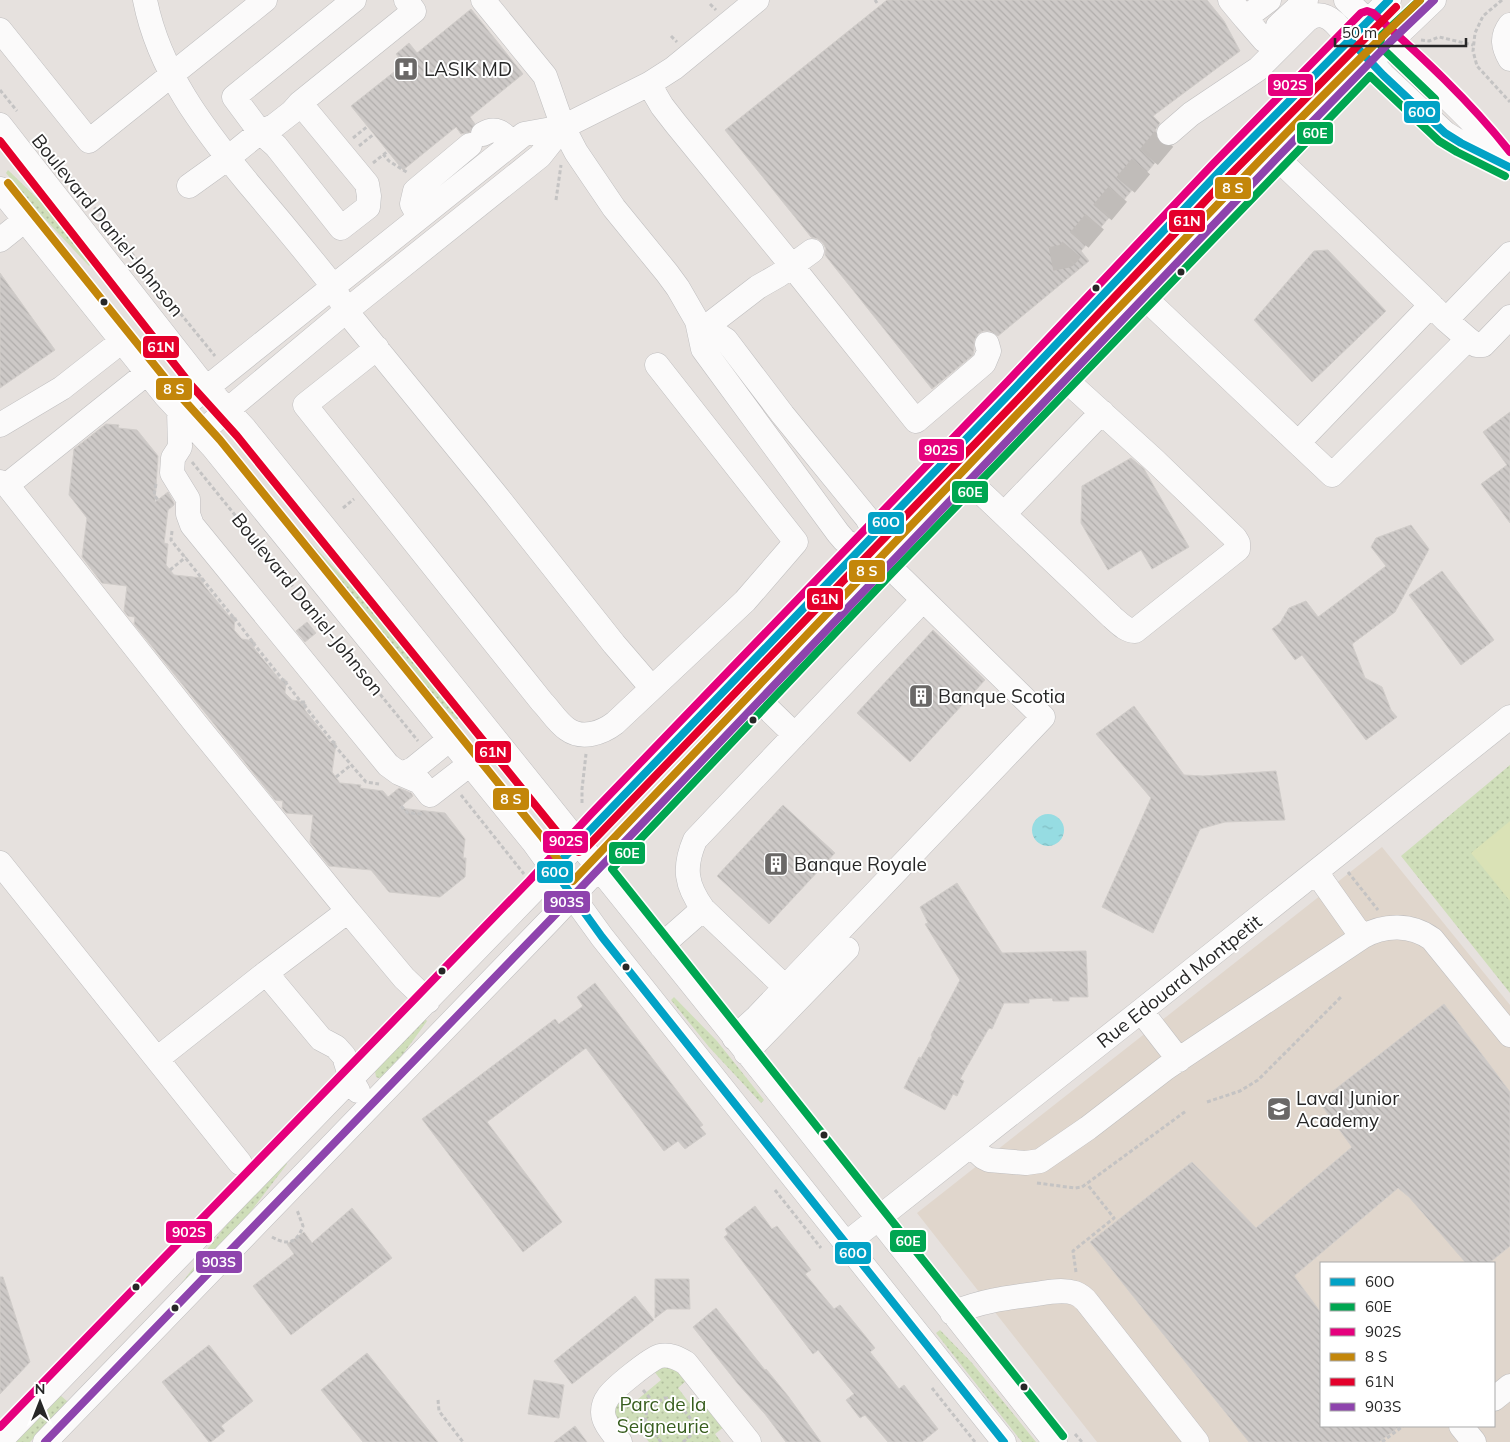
<svg xmlns="http://www.w3.org/2000/svg" width="1510" height="1442" viewBox="0 0 1510 1442" font-family="Mulish,sans-serif">
<style>
.education{fill:#e0d6cc;fill-rule:evenodd}
.grass{fill:url(#grass-dots)}
.pitch{fill:#dae2b6}
.water{fill:url(#water-ripples)}
.building{fill:url(#building-back-hatch);stroke:#d1cdca}
.lines{fill:none;stroke-linecap:round;stroke-linejoin:round}
.minor-tunnel{stroke:#c0bcb9;stroke-width:24;stroke-dasharray:24 12;stroke-linecap:butt}
.minor-casing{stroke:#bfbebf;stroke-width:25}
.path{stroke:#c4c3c3;stroke-width:3;stroke-dasharray:4 2.5;stroke-linecap:butt}
.minor{stroke:#fbfafa;stroke-width:24}
.bus-1-casing{stroke:#fff;stroke-width:11}
.bus-2-casing{stroke:#fff;stroke-width:11}
.bus-3-casing{stroke:#fff;stroke-width:11}
.bus-4-casing{stroke:#fff;stroke-width:11}
.bus-5-casing{stroke:#fff;stroke-width:11}
.bus-6-casing{stroke:#fff;stroke-width:11}
.bus-1{stroke:#02a2c6;stroke-width:8}
.bus-2{stroke:#00a651;stroke-width:8}
.bus-3{stroke:#e5007d;stroke-width:8}
.bus-4{stroke:#c3860a;stroke-width:8}
.bus-5{stroke:#e4002b;stroke-width:8}
.bus-6{stroke:#8e44ad;stroke-width:8}
.bus-dot{fill:#272727;stroke:#fff;stroke-width:2}
.labels{text-anchor:middle;stroke-width:4;stroke-linejoin:round;paint-order:stroke}
.poi-label{font-size:19px;fill:#272727;stroke:#fff;text-anchor:start}
.street-label{font-size:19px;fill:#272727;stroke:#fff}
.park-label{font-size:19px;fill:#375d1e;stroke:#fff}
.line-badge{stroke:#fff;stroke-width:2}
.badge-label{font-size:14px;text-anchor:middle;font-weight:bold;fill:#fff}
</style>
<defs>
<pattern id="grass-dots" width="8" height="8" patternUnits="userSpaceOnUse" patternTransform="scale(1.25)"><rect width="8" height="8" fill="#cfdeb9"/><path d="M2 2h.1M6 6h.1" fill="none" stroke="#b2be9f" stroke-width="1.8" stroke-linecap="round"/></pattern>
<pattern id="water-ripples" width="26" height="14" patternUnits="userSpaceOnUse" patternTransform="scale(1.25)"><rect width="26" height="14" fill="#96dce2"/><path d="M2 4q2-2 4 0t4 0M15 11q2-2 4 0t4 0" fill="none" stroke="#81bdc2"/></pattern>
<pattern id="building-back-hatch" width="6" height="6" patternUnits="userSpaceOnUse" patternTransform="scale(1.25)"><rect width="6" height="6" fill="#cdc9c7"/><path d="M-1 5l2 2M0 0l6 6M5-1l2 2" fill="none" stroke="#b0adab"/></pattern>
</defs>
<rect width="100%" height="100%" fill="#e6e1de"/>
<path class="education" d="M1382,847L1510,1005V1442H1097L917,1213ZM1321,1263H1494V1426H1321Z"/>
<path class="grass" d="M8,170L45,206L92,263L89,266L41,215L6,173Z
M295,526L354,589L459,718L456,720L409,671L292,528Z
M1510,765V993L1401,856Z
M674,997L717,1041L764,1100L761,1103L709,1047L671,1000Z
M425,1019L427,1021C419,1032 389,1076 379,1078L376,1077L375,1071Z
M286,1162L287,1164L239,1227L178,1289H177L226,1225Z
M940,1330L972,1363L1036,1442H1022L936,1333Z
M669,1365L688,1379L678,1388L697,1413L708,1404L725,1426L715,1434L721,1442H649L634,1424L623,1432L614,1411L622,1394L631,1405L661,1380L653,1370Z
M60,1395L68,1402L30,1442H15Z"/>
<path class="pitch" d="M1510,821V901L1471,853Z"/>
<path class="water" d="M1032 830a16 16 0 1 1 32 0a16 16 0 1 1-32 0Z"/>
<path class="building" d="M887,0H1207L1224,21L1240,51L1153,116L1160,123L1156,129L1155,135L1158,142L1164,146H1169L1081,251L1089,261L998,336L990,331H983L978,334L974,341V350L973,355L932,389L825,255L826,249L823,243L818,239L811,237L725,130Z
M471,9L523,74L470,117L475,124L470,132L461,134L456,127L403,170L351,106L404,64L396,54L409,43L417,53Z
M1328,250L1386,311L1312,382L1254,320L1314,251Z
M0,273L55,350L0,388Z
M1510,412V523L1481,484L1507,465L1483,432Z
M106,424L119,425L118,428L137,430L158,456L155,502L168,492L174,503V505L168,510L164,543L168,544L166,565L174,575L203,578V584L229,616L235,617L234,630L242,639L254,641V648L280,680H286L285,693L292,700L305,702V710L330,742L336,743L332,772L340,783L361,785L360,788L383,791L388,797L399,788L411,793L413,796L399,808L445,813L465,839L463,858H466L465,877L440,897L389,892L371,870L329,866L310,842L313,815L286,813L282,808L283,801L275,800L134,624L135,617L128,616L124,611L127,586L102,583L82,557L87,518L69,495L74,449Z
M1131,458L1144,469L1189,547L1152,569L1141,550L1108,570L1081,523L1082,486Z
M1411,525L1429,549L1395,612L1352,644L1365,678L1382,687L1391,710L1397,717L1366,740L1302,655L1295,660L1272,629L1280,623L1289,608L1306,601L1318,617L1386,566L1371,547L1376,538Z
M1442,571L1494,640L1461,665L1409,595Z
M307,622L316,633L305,642L296,631Z
M933,630L985,680L910,762L857,713Z
M1134,706L1184,775L1203,776L1276,771L1285,820L1225,822L1200,829L1153,933L1102,907L1151,798L1096,734Z
M783,805L835,853L769,924L717,876Z
M957,883L1002,953L1086,951L1088,997H1069V1001H1053L1052,998L1029,999V1003H1004L992,1029L989,1028L960,1079L964,1081L957,1096L953,1094L945,1110L904,1088L919,1057L921,1058L932,1037L931,1035L960,980L925,924L928,923L920,907Z
M595,983L703,1125L700,1127L706,1134L685,1149L678,1141L664,1151L586,1048L487,1122L562,1222L523,1252L422,1119L555,1019L559,1024L583,1006L577,997Z
M1444,1004L1510,1092V1246L1489,1263H1466L1409,1197L1398,1188L1294,1276L1321,1313V1426H1400L1379,1442H1249L1090,1242L1192,1162L1256,1228L1352,1147L1319,1102Z
M755,1206L772,1229L777,1226L811,1270L805,1274L834,1309L840,1305L875,1348L870,1352L899,1389L904,1385L938,1429L922,1442H888L865,1415L860,1418L846,1400L854,1394L818,1350L813,1354L724,1237L728,1234L725,1229Z
M352,1208L392,1258L291,1335L253,1286L294,1254L287,1244L304,1232L312,1243Z
M0,1277H3L30,1362L0,1394Z
M655,1279H689L690,1309H667L655,1318Z
M635,1296L654,1320L572,1384L554,1361Z
M716,1308L765,1370L766,1369L788,1396L821,1442H786L765,1414L738,1384L693,1327Z
M209,1345L253,1401L221,1426L225,1431L211,1442H209L162,1382Z
M367,1353L404,1399L438,1442H363L321,1390Z
M534,1380L564,1385L559,1418L528,1414Z
M575,1426L587,1442H554Z"/>
<g class="lines">
<path class="minor-tunnel" d="M1051,259L1066,256L1169,133"/>
<defs>
<path id="minor" d="M145,0C159,71 203,128 248,183C277,217 305,251 333,286L346,311L496,495L614,644L651,687
M483,0L545,76L563,127L576,152L614,208L667,273L678,288L697,321L703,349L838,533L844,540L897,574L1043,717L757,1017L734,1038
M1230,0L1245,18
M1346,0L1454,104L1481,131L1506,162
M1510,25C1501,37 1503,47 1510,59
M1278,26L1306,0
M0,30L89,141L265,0
M1264,40L1245,18L1269,0
M649,84L662,106L676,124L792,266L916,421L984,363L989,351L987,344
M300,103L367,184L369,196L368,207L341,228L276,146L260,132L234,97L354,0
M0,125L198,378L245,429L389,607L765,1075L1055,1442
M1169,133L1191,114L1258,69L1307,20C1318,12 1326,15 1335,23L1383,75L1445,133L1461,143L1509,167
M483,134C496,126 503,133 512,143
M189,186L228,158L260,132L274,126L292,112L300,103L414,11L406,0
M0,189L165,395L212,446L534,843L602,937L1004,1442
M419,217L412,204L415,191L470,145
M0,240L25,220
M1144,297L1298,443L1431,305L1277,158
M1434,308L1446,320L1510,254
M697,321L726,340L783,415L867,518L882,546
M706,327L758,287L779,275L812,251
M1468,339L1476,345H1483L1510,317
M377,348L305,405L542,702C550,710 557,722 567,729C582,740 602,733 615,723L745,601L796,542L657,365
M179,410L524,134L563,127L649,84L674,68L757,0
M179,410L180,447L173,458L172,473L188,499V514L192,525L388,765L399,773L420,782L430,795L470,764
M0,425L62,388L122,341
M200,433L346,311L540,156L563,127
M1298,443L1332,475L1468,339L1446,320
M969,481L1112,617C1119,623 1126,631 1135,631L1238,549V543L1235,538L1154,460L1055,370
M0,482L7,485L195,723L348,911
M7,485L147,373
M1004,514L1102,412
M759,700L795,735
M402,774L413,769L450,739
M0,863L240,1163
M1316,872L1362,937
M703,909L785,987
M661,946L703,909C686,885 683,868 695,840L923,600
M1141,1011L1179,1060
M746,1053L847,949
M157,1059L266,973
M358,1091L351,1079L344,1056L336,1047L321,1039L266,973L348,911L404,978L428,1001
M971,1146L983,1157L989,1160L1026,1163L1040,1161L1088,1128L1166,1068L1362,937C1384,924 1412,924 1432,939L1510,1035
M847,1243L1141,1011L1510,717
M952,1313C982,1301 1004,1298 1036,1294C1048,1292 1063,1289 1075,1293C1080,1295 1084,1298 1087,1302L1197,1442
M1494,1399L1510,1386
M1461,1426L1474,1442
M0,1441L536,888L598,821L1015,388L1220,171L1389,0
M45,1442L552,918L619,846L1277,158L1390,42L1434,0
M620,1442C613,1433 603,1423 603,1412C603,1407 605,1401 608,1397C614,1388 650,1359 660,1356C670,1354 678,1358 686,1363L749,1442"/>
</defs>
<use href="#minor" class="minor-casing"/>
<path class="path" d="M875,0L877,3
M1502,0L1483,16L1475,33L1473,51L1477,66L1510,102
M710,4L716,10
M671,36L677,42
M1421,40L1429,41L1439,37L1473,45
M0,90L17,111
M353,138L368,126
M41,142L215,356
M359,146L374,134
M383,154L389,161L408,173
M373,163L388,151
M556,200L561,165
M192,462L418,741
M156,484L154,495L158,500
M343,508L354,499
M172,531L171,540L233,617H235V619L252,641H254V644L283,680H286V683L301,702H305V706L333,742L336,743L335,746L366,782L379,784
M170,570L186,557
M336,777L351,765
M461,795L524,874
M582,803V789L586,754
M401,806L408,813L422,814
M1348,872L1378,910
M1207,1102L1240,1091L1258,1080L1341,997
M1037,1183L1075,1188L1082,1187L1186,1111
M775,1190L821,1248
M272,1237C288,1246 297,1243 303,1226L297,1210
M1076,1272L1073,1251L1114,1218L1087,1184
M932,1388L975,1442
M643,1390L657,1406
M438,1400L439,1411L463,1442
M1075,1434L1082,1442
M661,1442L645,1422L647,1410L664,1398L675,1399L698,1428
M683,1442L708,1421
M1382,1442L1403,1426"/>
<use href="#minor" class="minor"/>
<defs>
<path id="bus-1" d="M1349,39L1383,75L1445,133L1461,143L1509,167
M1004,1442L602,937L553,869L1015,388L1220,171L1389,0"/>
<path id="bus-2" d="M1420,0L1382,35L1380,44L1383,49L1435,99
M1063,1436L612,869L892,573L1370,76L1439,141L1457,152L1505,176"/>
<path id="bus-3" d="M0,1427L529,881L591,814L1008,381L1213,164L1361,13L1367,11L1373,13C1421,56 1470,101 1510,152"/>
<path id="bus-4" d="M8,183L173,388L220,440L542,837L573,881C752,692 931,504 1111,316C1213,210 1313,102 1420,0"/>
<path id="bus-5" d="M0,141L190,384L237,436L570,848L579,852L585,849L1022,395L1227,178L1396,7"/>
<path id="bus-6" d="M45,1442L552,918L1277,158L1390,42L1434,0"/>
</defs>
<use href="#bus-1" class="bus-1-casing"/>
<use href="#bus-2" class="bus-2-casing"/>
<use href="#bus-3" class="bus-3-casing"/>
<use href="#bus-4" class="bus-4-casing"/>
<use href="#bus-5" class="bus-5-casing"/>
<use href="#bus-6" class="bus-6-casing"/>
<use href="#bus-1" class="bus-1"/>
<use href="#bus-2" class="bus-2"/>
<use href="#bus-3" class="bus-3"/>
<use href="#bus-4" class="bus-4"/>
<use href="#bus-5" class="bus-5"/>
<use href="#bus-6" class="bus-6"/>
</g>
<defs>
<symbol id="hospital-square" viewBox="-11 -11 22 22"><rect x="-9" y="-9" width="18" height="18" rx="4" fill="#6a6867" stroke="#fff"/><path d="M-5-5h3v3.5h4V-5h3V5h-3V1.5h-4V5h-3Z" fill="#fff"/></symbol>
<symbol id="building-square" viewBox="-11 -11 22 22"><rect x="-9" y="-9" width="18" height="18" rx="4" fill="#6a6867" stroke="#fff"/><path d="M-4-6H4V6H1V3H-1V6H-4ZM-2.5-4.3h1.7v1.8h-1.7ZM.8-4.3h1.7v1.8H.8ZM-2.5-1h1.7V.8h-1.7ZM.8-1h1.7V.8H.8Z" fill="#fff"/></symbol>
<symbol id="school-square" viewBox="-11 -11 22 22"><rect x="-9" y="-9" width="18" height="18" rx="4" fill="#6a6867" stroke="#fff"/><path d="M0-5L7-2L0 1L-7-2ZM-4 1L0 2.5L4 1V4Q0 6-4 4Z" fill="#fff"/></symbol>
</defs>
<g fill-rule="evenodd">
<use href="#hospital-square" x="392" y="55" width="28" height="28"/>
<use href="#building-square" x="907" y="682" width="28" height="28"/>
<use href="#building-square" x="762" y="850" width="28" height="28"/>
<use href="#school-square" x="1265" y="1095" width="28" height="28"/>
</g>
<g class="bus-dot">
<circle cx="1181" cy="272" r="4.5"/>
<circle cx="1096" cy="288" r="4.5"/>
<circle cx="104" cy="302" r="4.5"/>
<circle cx="753" cy="720" r="4.5"/>
<circle cx="626" cy="967" r="4.5"/>
<circle cx="442" cy="971" r="4.5"/>
<circle cx="824" cy="1135" r="4.5"/>
<circle cx="136" cy="1287" r="4.5"/>
<circle cx="175" cy="1308" r="4.5"/>
<circle cx="1024" cy="1387" r="4.5"/>
</g>
<g class="labels">
<g class="poi-label">
<text x="424" y="76">LASIK MD</text>
<text x="938" y="703">Banque Scotia</text>
<text x="794" y="871">Banque Royale</text>
<text x="1296" y="1105">Laval Junior<tspan x="1296" dy="22">Academy</tspan></text>
</g>
<g class="street-label">
<text transform="translate(108 225) rotate(51)" y="7">Boulevard Daniel-Johnson</text>
<text transform="translate(308 604) rotate(51)" y="7">Boulevard Daniel-Johnson</text>
<text transform="translate(1179 981) rotate(-38)" y="7">Rue Edouard Montpetit</text>
</g>
<g class="park-label">
<text x="663" y="1411">Parc de la<tspan x="663" dy="22">Seigneurie</tspan></text>
</g>
</g>
<g class="line-badge">
<rect x="1267" y="73" width="47" height="24" rx="5" fill="#e5007d"/>
<rect x="1403" y="100" width="38" height="24" rx="5" fill="#02a2c6"/>
<rect x="1296" y="121" width="38" height="24" rx="5" fill="#00a651"/>
<rect x="1214" y="176" width="38" height="24" rx="5" fill="#c3860a"/>
<rect x="1168" y="209" width="38" height="24" rx="5" fill="#e4002b"/>
<rect x="142" y="335" width="38" height="24" rx="5" fill="#e4002b"/>
<rect x="155" y="377" width="38" height="24" rx="5" fill="#c3860a"/>
<rect x="918" y="438" width="47" height="24" rx="5" fill="#e5007d"/>
<rect x="951" y="480" width="38" height="24" rx="5" fill="#00a651"/>
<rect x="867" y="511" width="38" height="24" rx="5" fill="#02a2c6"/>
<rect x="848" y="559" width="38" height="24" rx="5" fill="#c3860a"/>
<rect x="806" y="587" width="38" height="24" rx="5" fill="#e4002b"/>
<rect x="474" y="740" width="38" height="24" rx="5" fill="#e4002b"/>
<rect x="492" y="787" width="38" height="24" rx="5" fill="#c3860a"/>
<rect x="542" y="830" width="47" height="24" rx="5" fill="#e5007d"/>
<rect x="608" y="841" width="38" height="24" rx="5" fill="#00a651"/>
<rect x="536" y="860" width="38" height="24" rx="5" fill="#02a2c6"/>
<rect x="543" y="890" width="48" height="24" rx="5" fill="#8e44ad"/>
<rect x="165" y="1220" width="48" height="24" rx="5" fill="#e5007d"/>
<rect x="889" y="1229" width="38" height="24" rx="5" fill="#00a651"/>
<rect x="834" y="1241" width="38" height="24" rx="5" fill="#02a2c6"/>
<rect x="195" y="1250" width="48" height="24" rx="5" fill="#8e44ad"/>
</g>
<g class="badge-label">
<text x="1290" y="90">902S</text>
<text x="1422" y="117">60O</text>
<text x="1315" y="138">60E</text>
<text x="1233" y="193">8 S</text>
<text x="1187" y="226">61N</text>
<text x="161" y="352">61N</text>
<text x="174" y="394">8 S</text>
<text x="941" y="455">902S</text>
<text x="970" y="497">60E</text>
<text x="886" y="527">60O</text>
<text x="867" y="576">8 S</text>
<text x="825" y="604">61N</text>
<text x="493" y="757">61N</text>
<text x="511" y="804">8 S</text>
<text x="566" y="846">902S</text>
<text x="627" y="858">60E</text>
<text x="555" y="877">60O</text>
<text x="567" y="907">903S</text>
<text x="189" y="1237">902S</text>
<text x="908" y="1246">60E</text>
<text x="853" y="1258">60O</text>
<text x="219" y="1267">903S</text>
</g>
<rect x="1320" y="1262" width="175" height="165" fill="#ffffff" stroke="#a9a9a9"/>
<rect x="1330" y="1278" width="25" height="8" fill="#02a2c6" stroke="#a9a9a9"/>
<text x="1365" y="1287" font-size="15" fill="#272727">60O</text>
<rect x="1330" y="1303" width="25" height="8" fill="#00a651" stroke="#a9a9a9"/>
<text x="1365" y="1312" font-size="15" fill="#272727">60E</text>
<rect x="1330" y="1328" width="25" height="8" fill="#e5007d" stroke="#a9a9a9"/>
<text x="1365" y="1337" font-size="15" fill="#272727">902S</text>
<rect x="1330" y="1353" width="25" height="8" fill="#c3860a" stroke="#a9a9a9"/>
<text x="1365" y="1362" font-size="15" fill="#272727">8 S</text>
<rect x="1330" y="1378" width="25" height="8" fill="#e4002b" stroke="#a9a9a9"/>
<text x="1365" y="1387" font-size="15" fill="#272727">61N</text>
<rect x="1330" y="1403" width="25" height="8" fill="#8e44ad" stroke="#a9a9a9"/>
<text x="1365" y="1412" font-size="15" fill="#272727">903S</text>
<g transform="translate(40 1402)" stroke="#ffffff" stroke-width="4" paint-order="stroke">
<path d="M0-4L9 19L0 12L-9 19Z" fill="#272727"/>
<text y="-8" font-size="14" font-weight="bold" text-anchor="middle" fill="#272727">N</text>
</g>
<path d="M1335 38v8h131v-8" fill="none" stroke="#272727" stroke-width="2.5"/>
<text x="1342" y="38" font-size="15" fill="#272727" stroke="#ffffff" stroke-width="4" paint-order="stroke">50 m</text>
</svg>
